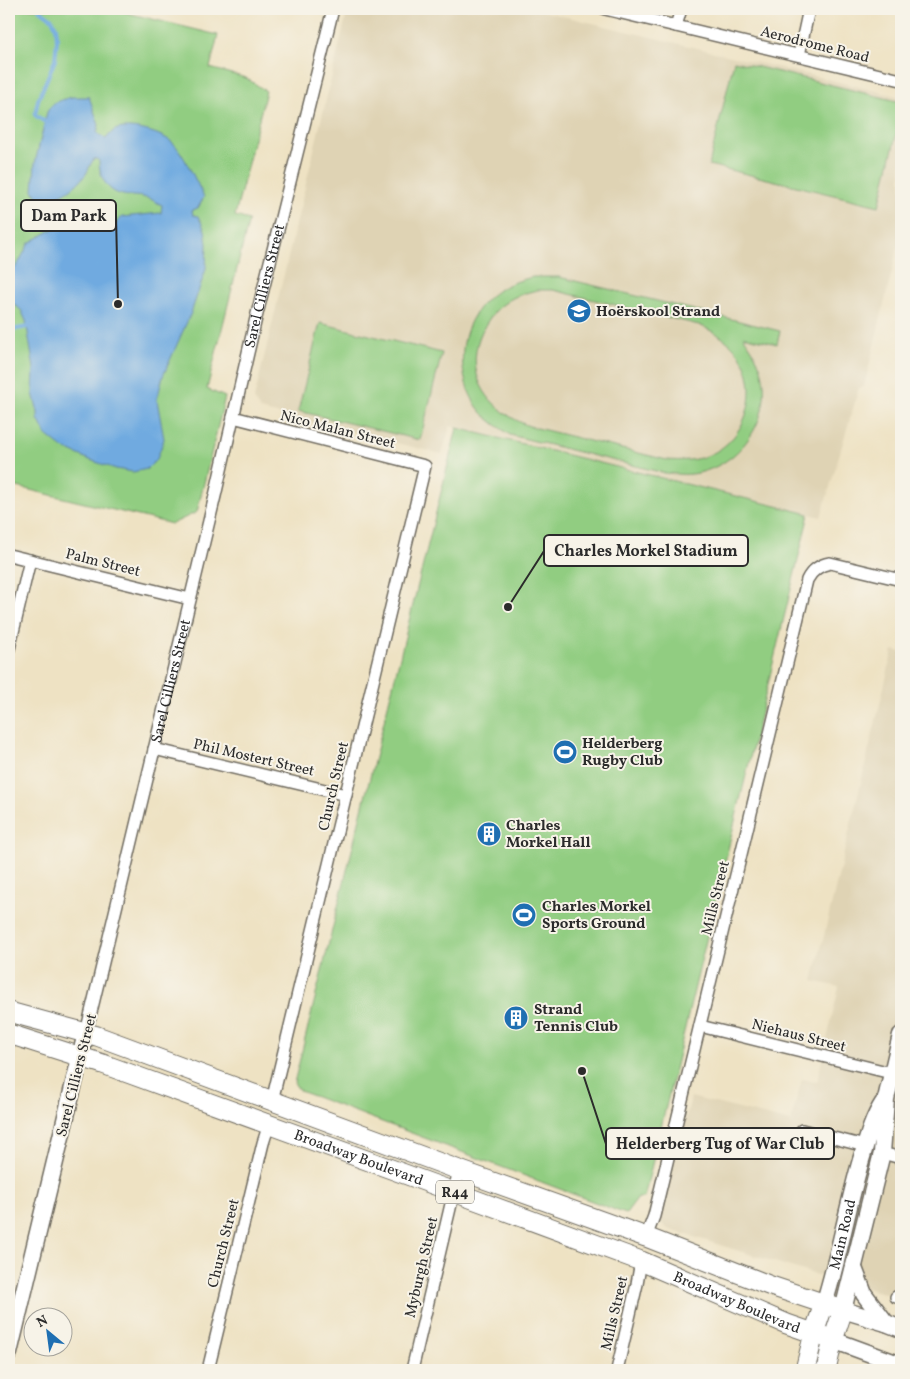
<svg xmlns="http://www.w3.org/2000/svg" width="910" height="1379" viewBox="0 0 910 1379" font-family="Vollkorn,serif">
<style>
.built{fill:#dfd3b4}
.green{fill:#91cd81;stroke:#5e7c56;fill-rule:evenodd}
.water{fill:#70aae0;stroke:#4e6a86}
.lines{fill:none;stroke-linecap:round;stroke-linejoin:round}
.stream{stroke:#70aae0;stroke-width:4}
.street-casing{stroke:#6f6b60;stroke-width:14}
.secondary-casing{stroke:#6f6b60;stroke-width:19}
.primary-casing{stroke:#6f6b60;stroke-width:21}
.street{stroke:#fff;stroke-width:11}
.secondary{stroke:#fff;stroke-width:16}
.primary{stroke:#fff;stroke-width:19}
.labels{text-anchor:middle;stroke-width:4;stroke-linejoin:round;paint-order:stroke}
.shield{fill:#f7f3e8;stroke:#686764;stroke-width:1}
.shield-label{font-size:14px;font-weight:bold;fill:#2b2b2b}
.street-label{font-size:15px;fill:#2b2b2b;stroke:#f7f3e8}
.poi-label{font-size:15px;font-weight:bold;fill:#2b2b2b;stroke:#f7f3e8;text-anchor:start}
.leader{fill:none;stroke:#2b2b2b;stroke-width:2}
.callout-dot{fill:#2b2b2b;stroke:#f7f3e8;stroke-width:2}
.callout{fill:#f7f3e8;stroke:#2b2b2b;stroke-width:2}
.callout-label{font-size:16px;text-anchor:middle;font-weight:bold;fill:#2b2b2b}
</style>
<rect width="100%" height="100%" fill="#f7f3e8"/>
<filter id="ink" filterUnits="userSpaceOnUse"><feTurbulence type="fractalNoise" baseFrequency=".02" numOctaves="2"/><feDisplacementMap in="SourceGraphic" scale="10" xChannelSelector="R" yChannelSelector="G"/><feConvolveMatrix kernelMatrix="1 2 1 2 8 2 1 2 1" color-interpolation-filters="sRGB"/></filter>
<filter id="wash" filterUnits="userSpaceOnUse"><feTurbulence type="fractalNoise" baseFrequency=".0096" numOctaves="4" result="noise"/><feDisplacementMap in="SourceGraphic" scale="20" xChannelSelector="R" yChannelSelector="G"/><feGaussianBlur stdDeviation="1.12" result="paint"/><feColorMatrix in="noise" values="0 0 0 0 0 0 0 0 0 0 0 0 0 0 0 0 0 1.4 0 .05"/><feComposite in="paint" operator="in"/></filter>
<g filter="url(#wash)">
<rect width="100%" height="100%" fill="#eee2c3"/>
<path class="built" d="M348,9H534L901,97V234L864,387L859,388L821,517L450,426L442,454L260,410L254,399Z
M893,650L901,652V1298L862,1287L855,1268L887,1101L833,1280L668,1229L655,1217L673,1139L680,1141L691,1097L791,1122L802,1079L817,1082L839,987L813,981Z"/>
<path class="green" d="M12,9H111L218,35L210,68L246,78L266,91L235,216L249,220L207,389L225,397L197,512L172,524L9,485V53L13,28Z
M734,61L901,102V115L879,206L709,165Z
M533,277H559L780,331L777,344L743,336C747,343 754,351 757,359C779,404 749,459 702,472C689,476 677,474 664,473L510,435C499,427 486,419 478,408C452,371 459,317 497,291C508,284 520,280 533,277ZM537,290H553L699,325C717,333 734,343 743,361C760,395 745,440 709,455C695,461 681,461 667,460L529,426C491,411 464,378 480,336C485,324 493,311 505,303C514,296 525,293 537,290Z
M320,323L442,353L420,440L298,411Z
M457,428L809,514L644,1198H638L626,1214L300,1091L294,1083Z"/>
<path class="water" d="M73,97H89L99,125L97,133L106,139C109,135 113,130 118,129C132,125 162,133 173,143C183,152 198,185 204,197L198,208L192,210L193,215L198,216L205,230L207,244L206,269L191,313L163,376L157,400L164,439L157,459L147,469L133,472L116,469L90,460L61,447L46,435L38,419V412L33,393L34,369L26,321L21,310L9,300L11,272L18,264L29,243L53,229L78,221C93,229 111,233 122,217L161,213L162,205C157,203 152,199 147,198C138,195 127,197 119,194C105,189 99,174 99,161L97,159H94C90,164 89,169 86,174C74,189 57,202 37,197L33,190L35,163L47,112C52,102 63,99 73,97Z"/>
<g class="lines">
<path class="stream" d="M39,9L52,19L56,27L57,40L55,60L38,100L35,115L45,122
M9,333L11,330L28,327"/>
</g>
</g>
<g filter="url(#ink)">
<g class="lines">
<defs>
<g id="street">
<path d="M605,9L901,80"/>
<path d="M676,26L681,9"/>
<path d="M799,55L809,9"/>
<path d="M233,417L425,466L272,1101"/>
<path d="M9,555L190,599"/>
<path d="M9,649L30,560"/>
<path d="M154,749L346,795"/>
<path d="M700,1026L891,1073"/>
<path id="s1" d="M86,1033L215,496L256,318L333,9"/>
<path d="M802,1130L865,1146"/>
<path d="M882,1153L901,1158"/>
<path d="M646,1237L654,1216L807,580C812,570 819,565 830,563L901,580"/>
<path d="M896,1297L901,1298"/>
<path d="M208,1370L263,1143L269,1124"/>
<path d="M412,1370L459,1170"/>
<path d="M617,1370L637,1284L641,1261"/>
</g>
<g id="secondary">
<path d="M901,1035L886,1099L882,1153L843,1310L886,1323L901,1329"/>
<path d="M854,1268L864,1294L886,1323"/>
<path id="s2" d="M824,1304C839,1257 847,1208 861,1160C867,1140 872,1120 883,1103"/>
<path d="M833,1340L901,1365"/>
<path d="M9,1353L86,1033"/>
</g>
<g id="primary">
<path d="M9,1012L97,1036L459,1170L646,1237L771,1286L843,1310L833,1340L826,1370"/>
<path id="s3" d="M9,1034L103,1064L454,1192L641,1261L787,1324L833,1340"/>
<path d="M805,1370L814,1333L824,1304"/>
</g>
</defs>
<use href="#street" class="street-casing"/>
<use href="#secondary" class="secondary-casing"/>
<use href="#primary" class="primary-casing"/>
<use href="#street" class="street"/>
<use href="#secondary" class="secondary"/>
<use href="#primary" class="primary"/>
</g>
</g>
<defs>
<symbol id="school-disc" viewBox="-11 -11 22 22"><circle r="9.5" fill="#1f6fb2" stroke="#f7f3e8"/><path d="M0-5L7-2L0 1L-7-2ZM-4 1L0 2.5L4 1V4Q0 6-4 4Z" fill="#fff"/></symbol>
<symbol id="stadium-disc" viewBox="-11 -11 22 22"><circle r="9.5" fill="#1f6fb2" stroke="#f7f3e8"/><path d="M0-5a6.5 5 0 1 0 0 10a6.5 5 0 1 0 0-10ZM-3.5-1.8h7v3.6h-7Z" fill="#fff"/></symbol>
<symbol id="building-disc" viewBox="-11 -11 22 22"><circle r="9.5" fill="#1f6fb2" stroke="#f7f3e8"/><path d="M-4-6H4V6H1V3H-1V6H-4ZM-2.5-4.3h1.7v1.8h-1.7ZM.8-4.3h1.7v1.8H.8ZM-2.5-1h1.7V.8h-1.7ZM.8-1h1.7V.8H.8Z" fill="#fff"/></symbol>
</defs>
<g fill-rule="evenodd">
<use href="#school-disc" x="565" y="297" width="28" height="28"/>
<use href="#stadium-disc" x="551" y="738" width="28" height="28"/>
<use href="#building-disc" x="475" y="820" width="28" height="28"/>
<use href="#stadium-disc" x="510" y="901" width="28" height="28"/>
<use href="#building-disc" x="502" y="1004" width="28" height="28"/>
</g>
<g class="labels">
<rect class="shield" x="436" y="1180.5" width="38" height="23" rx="4"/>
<g class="shield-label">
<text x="455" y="1197">R44</text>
</g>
<g class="street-label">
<text transform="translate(815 44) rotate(14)" y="5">Aerodrome Road</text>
<text dy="5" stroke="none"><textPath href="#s1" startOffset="768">Sarel Cilliers Street</textPath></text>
<text transform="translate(338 429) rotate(14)" y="5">Nico Malan Street</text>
<text transform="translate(103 562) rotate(14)" y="5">Palm Street</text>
<text dy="5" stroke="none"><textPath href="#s1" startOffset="362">Sarel Cilliers Street</textPath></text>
<text transform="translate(254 757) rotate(13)" y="5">Phil Mostert Street</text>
<text transform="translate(333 786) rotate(-77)" y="5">Church Street</text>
<text transform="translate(715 898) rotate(-76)" y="5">Mills Street</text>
<text transform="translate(799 1035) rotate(14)" y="5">Niehaus Street</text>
<text transform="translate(76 1075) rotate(-76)" y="5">Sarel Cilliers Street</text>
<text dy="5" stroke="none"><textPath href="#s3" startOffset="371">Broadway Boulevard</textPath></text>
<text dy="5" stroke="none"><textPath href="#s2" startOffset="72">Main Road</textPath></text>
<text transform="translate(223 1243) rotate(-76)" y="5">Church Street</text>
<text transform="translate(421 1267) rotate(-77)" y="5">Myburgh Street</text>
<text dy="5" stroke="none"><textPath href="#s3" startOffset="776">Broadway Boulevard</textPath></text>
<text transform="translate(614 1313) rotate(-77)" y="5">Mills Street</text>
</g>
<g class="poi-label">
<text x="596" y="316">Hoërskool Strand</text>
<text x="582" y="748">Helderberg<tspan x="582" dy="17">Rugby Club</tspan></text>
<text x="506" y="830">Charles<tspan x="506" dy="17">Morkel Hall</tspan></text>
<text x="542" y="911">Charles Morkel<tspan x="542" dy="17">Sports Ground</tspan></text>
<text x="534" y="1014">Strand<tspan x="534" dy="17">Tennis Club</tspan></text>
</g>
</g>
<path class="leader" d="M118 304L116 215M508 607L544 551M582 1071L606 1144"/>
<g class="callout-dot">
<circle cx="118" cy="304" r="5"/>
<circle cx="508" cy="607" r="5"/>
<circle cx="582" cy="1071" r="5"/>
</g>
<g class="callout">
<rect x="21" y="200" width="95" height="31" rx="5"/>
<rect x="544" y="535" width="204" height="31" rx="5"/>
<rect x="606" y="1128" width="228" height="31" rx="5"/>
</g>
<g class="callout-label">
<text x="69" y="221">Dam Park</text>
<text x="646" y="556">Charles Morkel Stadium</text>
<text x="720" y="1149">Helderberg Tug of War Club</text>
</g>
<rect width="910" height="1379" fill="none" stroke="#f7f3e8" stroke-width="30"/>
<g transform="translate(48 1332) rotate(331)"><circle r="24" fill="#f7f3e8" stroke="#a5a39c"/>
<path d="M0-4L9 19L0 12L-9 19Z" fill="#1f6fb2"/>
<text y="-8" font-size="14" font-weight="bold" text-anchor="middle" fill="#2b2b2b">N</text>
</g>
</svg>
